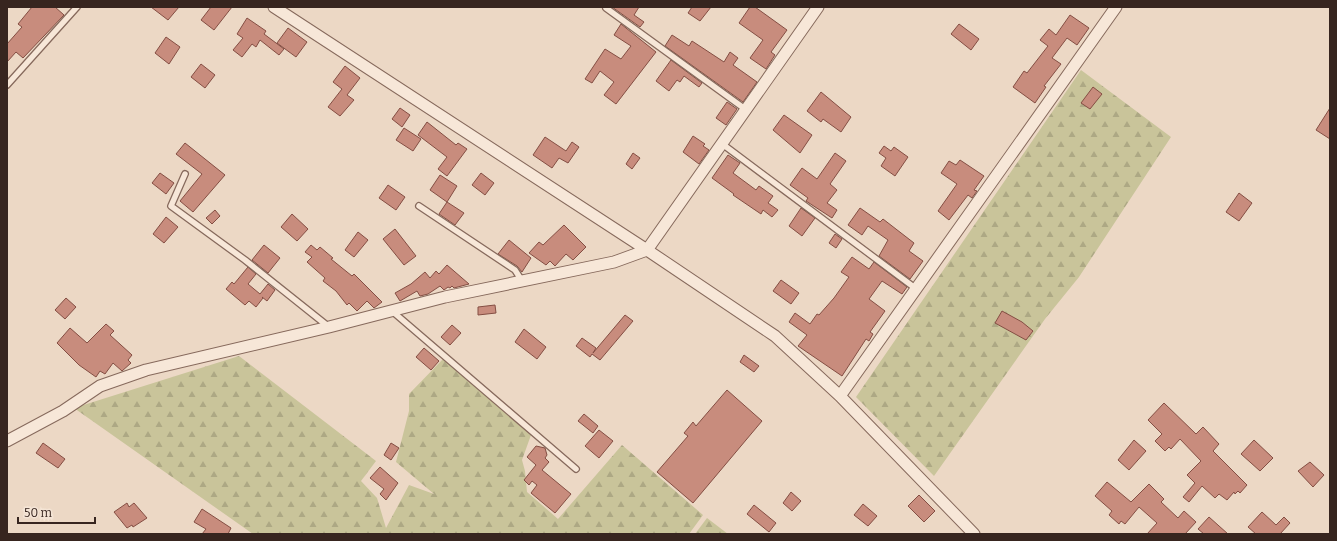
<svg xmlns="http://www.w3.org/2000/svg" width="1337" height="541" viewBox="0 0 1337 541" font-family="Bitter,serif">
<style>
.forest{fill:url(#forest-firs)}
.building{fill:#c88c7d;stroke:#844e43}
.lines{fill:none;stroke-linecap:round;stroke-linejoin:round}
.service-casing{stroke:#86695c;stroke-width:8}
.minor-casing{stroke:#86695c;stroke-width:13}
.service{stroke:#f7e7d8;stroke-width:5.5}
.minor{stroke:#f7e7d8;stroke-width:11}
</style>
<defs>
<pattern id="forest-firs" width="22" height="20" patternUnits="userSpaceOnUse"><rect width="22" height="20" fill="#c9c49a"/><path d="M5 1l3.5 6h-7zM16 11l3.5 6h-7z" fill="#ada884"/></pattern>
</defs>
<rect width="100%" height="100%" fill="#ecd8c5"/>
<path class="forest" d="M1081,70L1171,137L1079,277L1045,319L934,476L856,397Z
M239,356L376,461L361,481L377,498L386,528L409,485L434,494L396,462L409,411V394L443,359L531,435L522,460L525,471L527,492L558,519L622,445L703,515L689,534H253L74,408Z
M707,518L728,534H695Z"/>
<path class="building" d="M32,7H55L64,15L23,58L16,52L7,62V44L22,27L18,24Z
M151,7H179L168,20Z
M211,7H232L214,30L201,20Z
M612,7H639L634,15L644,22L640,27Z
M692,7H711L700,21L688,13Z
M750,7H755L787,30L771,52L775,55L766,69L750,58L763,40L739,23Z
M1070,15L1089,28L1077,45L1067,38L1052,58L1061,64L1044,86L1046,87L1035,103L1013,87L1024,71L1027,73L1048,46L1040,40L1049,29L1056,35Z
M247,18L266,31L264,34L284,49L279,55L260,40L256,47L252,44L242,57L233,50L243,38L237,34Z
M621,24L656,52L616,104L604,95L614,82L600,71L592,83L585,79L605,49L621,59L631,46L614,35Z
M959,24L979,39L971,50L951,34Z
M288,28L307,42L296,57L277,43Z
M672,35L689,46L692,41L724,62L730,52L738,58L733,65L757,82L743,102L665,46Z
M166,37L180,47L169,64L155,53Z
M671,60L702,83L699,87L684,76L680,82L677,80L669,91L656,81Z
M201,64L215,75L205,88L191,77Z
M345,66L360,78L347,95L354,100L340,116L328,107L342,89L333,82Z
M1093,87L1102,94L1090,109L1081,103Z
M821,92L851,117L841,132L823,119L821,122L807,111Z
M727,102L737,109L726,125L716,118Z
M400,108L410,115L402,127L392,119Z
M1330,108V139L1316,130Z
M784,115L812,135L800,153L773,130Z
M427,122L456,145L458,143L467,149L447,176L438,169L447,157L418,135Z
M404,128L421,139L413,151L396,140Z
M693,136L705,144L703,146L709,150L699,164L683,152Z
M545,137L566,151L572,142L579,147L568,163L559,158L552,168L533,155Z
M185,143L225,175L193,212L180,201L202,174L176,154Z
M884,146L891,151L894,147L908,157L895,176L881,166L886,158L879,153Z
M633,153L640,158L632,169L626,164Z
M835,153L846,161L830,184L837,190L827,203L837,210L832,218L806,201L808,198L790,185L802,168L817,179Z
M728,155L740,163L733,173L756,190L759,186L773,196L768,203L778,210L772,217L763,210L761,214L733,195L734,194L712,178Z
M960,160L984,176L974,190L977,191L972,198L968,195L949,220L938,211L957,184L941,173L949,161L956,165Z
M160,173L174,183L166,194L152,183Z
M481,173L494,183L485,195L472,185Z
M440,175L457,186L447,202L430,190Z
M388,185L405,197L396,210L379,198Z
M1239,193L1252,203L1239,221L1226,212Z
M447,202L464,213L455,225L439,214Z
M801,208L815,218L802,236L789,226Z
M860,208L880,222L883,219L914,243L909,251L923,261L910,279L879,256L888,240L868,226L862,235L848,225Z
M215,210L220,216L212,224L206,218Z
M292,214L308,229L297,241L281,227Z
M166,217L178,227L164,243L153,234Z
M564,225L586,247L573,260L566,254L555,266L550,261L546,265L529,253L539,242L543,245Z
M395,229L416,256L404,265L383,239Z
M358,232L368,240L354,257L345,250Z
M835,234L842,239L836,248L829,243Z
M509,240L531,258L522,272L517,266L498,254Z
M264,245L280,258L268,273L252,260Z
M311,245L317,250L320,247L333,258L331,259L352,276L354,274L382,302L374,308L367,301L357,311L349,303L347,305L336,291L323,281L325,278L307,262L312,257L305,252Z
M852,257L869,269L874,262L907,287L902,294L882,281L869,299L885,311L870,332L873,334L869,341L866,339L842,376L798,346L807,335L789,322L795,313L810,324L817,314L819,315L834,298L849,277L841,272Z
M447,265L469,284L454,288L452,286L450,288L448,287L444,290L440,286L428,294L420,296L417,291L400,301L395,293L411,284L425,272L430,278L436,271L439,274Z
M248,267L256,274L248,284L260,294L268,284L275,290L267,301L262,297L263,298L256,307L249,301L245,305L226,289L232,282L234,284Z
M781,280L799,293L791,304L773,291Z
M66,298L76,307L65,319L55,310Z
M495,305L496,313L478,315V307Z
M1002,311L1022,322L1033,331L1026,340L995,323Z
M625,315L633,321L600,360L592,354L590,357L576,346L582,338L596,348L593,353Z
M106,324L114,331L110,335L132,355L128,360L131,363L122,371L113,363L105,374L100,371L96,377L79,365L57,343L70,328L87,343Z
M452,325L461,333L450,345L441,337Z
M524,329L546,347L537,359L515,342Z
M424,348L439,361L431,370L416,357Z
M744,355L759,366L754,372L740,362Z
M727,390L762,421L693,503L657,472L688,436L684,433L693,422L696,426Z
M1164,403L1196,434L1203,427L1219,444L1213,451L1247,485L1240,493L1238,491L1235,494L1234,492L1227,500L1219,494L1215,498L1202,486L1189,502L1183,497L1195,483L1187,475L1201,461L1180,439L1171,449L1169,447L1165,451L1155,441L1162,434L1148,420Z
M584,414L598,426L593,433L578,421Z
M599,430L613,441L599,458L585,446Z
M1134,440L1146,451L1129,470L1118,460Z
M1254,440L1273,458L1260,471L1241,454Z
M43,443L65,459L58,468L36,453Z
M391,443L399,448L391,460L384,455Z
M536,446L545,448L547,455L545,458L549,462L542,470L571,494L555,513L531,493L537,485L532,481L529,485L524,480L536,465L527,457Z
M1310,462L1324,475L1313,487L1298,471Z
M380,467L398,483L386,500L380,494L384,489L370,478Z
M1107,482L1131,502L1149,484L1164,499L1161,502L1178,518L1184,511L1196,522L1185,534H1147L1157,523L1139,507L1125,524L1121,521L1119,524L1109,515L1112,511L1095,496Z
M791,492L801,501L792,511L783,503Z
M919,495L935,511L924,522L908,506Z
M127,503L129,507L134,503L147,518L133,527L132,525L127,528L114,512Z
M863,504L877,516L868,526L854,515Z
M754,505L776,523L769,532L747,514Z
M202,509L231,528L228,534H202L206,529L194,522Z
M1262,512L1276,525L1284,517L1290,523L1280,534H1256L1248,527Z
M1209,517L1228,534H1204L1198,529Z"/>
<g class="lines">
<defs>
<path id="service" d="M606,8L745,109
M7,85L77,7
M721,143L915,288
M185,174L171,206L245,260L329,327
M419,206L515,270L522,281
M392,311L576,469"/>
<path id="minor" d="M274,7L647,250L775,336L840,396L974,534
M840,396L1116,7
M7,441L63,411L100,386L146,370L329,327L445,297L614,262L647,250L818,7"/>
</defs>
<use href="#service" class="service-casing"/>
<use href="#minor" class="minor-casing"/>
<use href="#service" class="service"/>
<use href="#minor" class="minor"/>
</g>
<rect width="1337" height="541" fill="none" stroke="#37251f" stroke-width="16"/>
<path d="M18 517v6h77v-6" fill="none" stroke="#37251f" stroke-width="2"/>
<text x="24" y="517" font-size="12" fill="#37251f" stroke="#f4e4d5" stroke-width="3" paint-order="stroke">50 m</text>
</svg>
